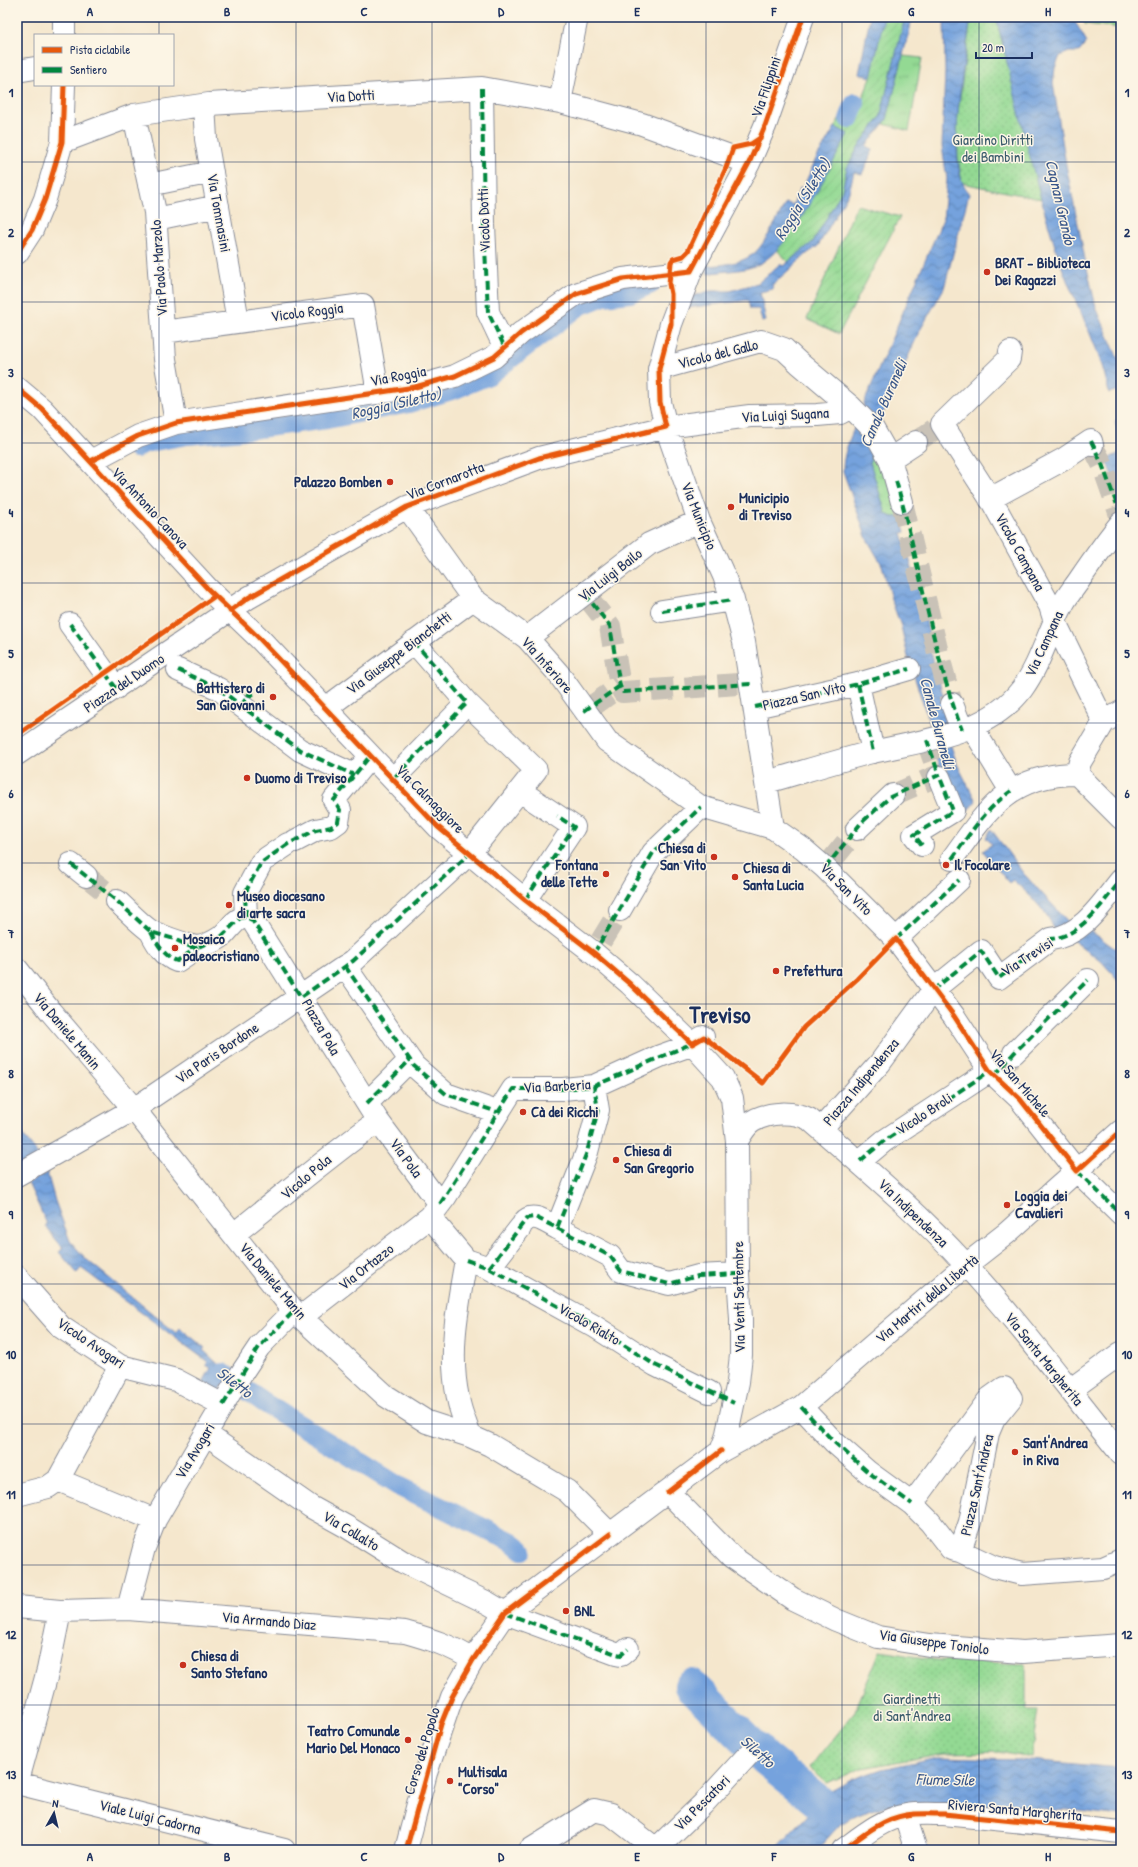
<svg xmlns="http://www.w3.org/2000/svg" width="1138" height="1867" viewBox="0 0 1138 1867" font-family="'Patrick Hand',sans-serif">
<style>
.grass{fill:url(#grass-tufts);stroke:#578478}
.park{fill:url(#park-dots);stroke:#578478}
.garden{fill:url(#garden-furrows);stroke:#578478}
.water{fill:url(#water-waves);stroke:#48689e}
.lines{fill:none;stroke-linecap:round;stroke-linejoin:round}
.canal{stroke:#74a2dd;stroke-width:20}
.river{stroke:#74a2dd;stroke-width:34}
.minor-tunnel{stroke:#c9c2b7;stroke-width:22;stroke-dasharray:22 11;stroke-linecap:butt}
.minor-casing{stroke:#888b96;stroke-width:24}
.minor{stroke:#fff;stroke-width:22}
.quiet{stroke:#00873e;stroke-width:4;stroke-dasharray:8 4;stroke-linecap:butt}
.cycleway-casing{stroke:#fcf5e5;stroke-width:8}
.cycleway{stroke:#e8590c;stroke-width:5}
.grid{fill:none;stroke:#1b2f5e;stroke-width:1;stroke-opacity:0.55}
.poi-dot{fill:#c8321e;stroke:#fcf5e5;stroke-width:1.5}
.labels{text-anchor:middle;stroke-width:3;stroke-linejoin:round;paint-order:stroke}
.street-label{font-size:15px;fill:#1b2f5e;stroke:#fcf5e5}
.park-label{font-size:15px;fill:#395a6b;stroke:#fcf5e5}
.poi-label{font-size:15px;font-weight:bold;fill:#1b2f5e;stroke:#fcf5e5;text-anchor:start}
.water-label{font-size:16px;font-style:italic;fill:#3a578a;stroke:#fcf5e5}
.town-label{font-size:23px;font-weight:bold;fill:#1b2f5e;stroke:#fcf5e5}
.neatline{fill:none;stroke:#1b2f5e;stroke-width:1.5}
.grid-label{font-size:13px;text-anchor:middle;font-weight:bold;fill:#1b2f5e}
</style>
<defs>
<pattern id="grass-tufts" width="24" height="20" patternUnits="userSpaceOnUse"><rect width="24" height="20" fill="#93d993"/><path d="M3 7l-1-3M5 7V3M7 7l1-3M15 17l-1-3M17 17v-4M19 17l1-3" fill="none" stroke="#7ebb81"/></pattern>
<pattern id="park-dots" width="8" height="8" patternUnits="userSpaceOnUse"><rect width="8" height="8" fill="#93d993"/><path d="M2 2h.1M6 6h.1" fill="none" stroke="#7ebb81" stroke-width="1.8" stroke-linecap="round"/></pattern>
<pattern id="garden-furrows" width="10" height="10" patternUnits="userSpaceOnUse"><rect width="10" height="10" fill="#93d993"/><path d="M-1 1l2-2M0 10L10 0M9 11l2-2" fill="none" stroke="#7ebb81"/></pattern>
<pattern id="water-waves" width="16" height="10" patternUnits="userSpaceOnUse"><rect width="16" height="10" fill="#74a2dd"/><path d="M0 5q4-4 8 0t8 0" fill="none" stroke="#5e84b6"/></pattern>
</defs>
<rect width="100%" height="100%" fill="#fcf5e5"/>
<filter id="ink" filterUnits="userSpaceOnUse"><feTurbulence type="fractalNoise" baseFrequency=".025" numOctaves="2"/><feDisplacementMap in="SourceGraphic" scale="8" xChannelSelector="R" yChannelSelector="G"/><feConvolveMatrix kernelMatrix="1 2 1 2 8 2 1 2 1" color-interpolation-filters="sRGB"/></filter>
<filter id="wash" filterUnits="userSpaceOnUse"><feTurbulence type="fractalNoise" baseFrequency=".012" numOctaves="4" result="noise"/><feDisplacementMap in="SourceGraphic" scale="16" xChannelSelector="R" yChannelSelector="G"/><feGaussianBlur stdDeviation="0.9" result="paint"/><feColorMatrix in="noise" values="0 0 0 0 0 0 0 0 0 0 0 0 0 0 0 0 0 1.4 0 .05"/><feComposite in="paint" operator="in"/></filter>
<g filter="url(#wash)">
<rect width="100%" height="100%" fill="#f5e7cd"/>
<path class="grass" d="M1082,17H1121V28L1085,24Z
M903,56L922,58L909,131L884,124L887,119Z
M875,450L897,503L901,517H892L886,514L870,463L871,455Z"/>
<path class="park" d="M971,17H996L1041,199L962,183L958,157L957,119Z
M880,1651L937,1660L1026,1664V1709H1038L1031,1757L1004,1752L945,1753L862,1768L827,1783L810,1768L854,1713Z"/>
<path class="garden" d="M884,17H905L880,118L860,144L847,168L842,191L813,242L788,262L777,250L806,210L848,134L835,127L840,117L853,122L871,77Z
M857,205L900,217L839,334L807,319Z"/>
<path class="water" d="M870,17H884L871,77L859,74Z
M905,17H912L908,39H907L887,119L866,146L873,150L862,174L854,172L849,192L818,246L808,253L772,285L773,289L760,292L766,321L762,322L759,309H750L748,300L687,308L693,296L709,291H730L758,283L780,264L783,266L813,242L842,191L847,168L860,144L880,118Z
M944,17H971C966,54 943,165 969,194L944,288L919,332L877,427L862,412L864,403L943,219L947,179L942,146L945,71Z
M996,17H1072L1087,42L1079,52H1069L1060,56L1055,68L1053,83L1066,165L1086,264L1096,307L1121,366V389L1109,393C1100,345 1073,302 1058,256C1033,178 1016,97 996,17Z
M835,127L848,134C830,167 791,249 759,264C744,272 724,270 708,274L706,266C721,265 739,264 752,255C763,248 779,216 786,203L793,205L800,188H803L816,159Z
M1118,420L1121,429V447L1115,421Z
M855,426L870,441L875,450L871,455L870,463L886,514L892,517H901L905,532L902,533L923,607L931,646H929L946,706L944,723L930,725L908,657L901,626L891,599L882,565L867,539L843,471C843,454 849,441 855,426Z
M1121,450V498L1106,460L1121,452Z
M949,740L957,764L976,801L962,817L929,743Z
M991,829L1023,873L1073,927L1054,932C1053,916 1025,891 1013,880L1009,883L983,851L992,844L986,838Z
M1088,929L1121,953V983L1101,961L1071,939Z
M17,1128L41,1158L17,1165Z
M47,1172L55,1201L70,1241L86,1259L176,1333L180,1328L205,1348L203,1350L229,1374L218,1392L203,1382L211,1368L206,1365L208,1362L81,1268L77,1273L59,1252L63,1248L45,1226L47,1224L28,1183Z
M938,1757L1018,1759L1121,1768V1816L1072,1810L927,1803C899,1804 860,1807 838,1827C831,1834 824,1842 817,1850H774L831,1791L853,1779L882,1769Z"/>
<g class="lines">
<path class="canal" d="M849,119L855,103
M136,448L144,443L187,435L244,430L327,419L409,403L455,389L489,375L579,306L604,296L630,293L651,284
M223,1373L263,1402L400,1487L512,1542L522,1550"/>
<path class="river" d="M691,1686L766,1759L830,1811"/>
</g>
</g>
<g filter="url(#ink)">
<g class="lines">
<path class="minor-tunnel" d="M916,442L942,424
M1092,445L1102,464L1120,515
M902,502L938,653L952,704
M588,598L610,626L620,686L623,692L738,684
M591,707L620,686
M893,795L939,775L928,744
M832,860L857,829
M86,876L117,901
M601,941L620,910
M999,1070L1014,1053"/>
<defs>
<path id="minor" d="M64,17V35
M17,71L35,68
M482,88L484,225L488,312L505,348
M560,102L577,17
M204,105L206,139L238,321
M134,115L155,212L165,359L176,423
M62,142L134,115L209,104L482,88L560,102L642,124L749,163
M149,185L212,172
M156,219L218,206
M17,253L32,230L45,199L62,142L64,85
M163,332L363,305L378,393
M1010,352L1009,359L942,424L993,503L1050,606L1055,622L1104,722
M659,369L761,341L784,349L799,363L851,407L873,429L890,459L902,502
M17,388L42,409L208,589L258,637L438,827L525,900L594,953L630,984L692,1044L723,1078L732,1098L737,1141L738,1274L741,1319V1355L738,1382L726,1438L721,1451
M890,459L916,442
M91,461L138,436L176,423L415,387L455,376L494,357L521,333L576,294L623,279L691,271
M990,499L1064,459L1091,441L1092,445
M407,507L473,599L527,638L558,673L607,741L701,807L773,828L803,849L825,868L896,939L954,1016L990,1071L1020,1099L1077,1171L1121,1214
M662,611L733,600
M70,624L116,688
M527,638L649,544L699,521
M178,670L215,687
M858,684L873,752
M219,689L300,750L354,775
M952,704L962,730
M755,707L858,684L909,669
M326,708L473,599
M972,727L1011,791
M17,754L248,598L407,507L539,458L666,427L750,416L817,415L840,413L851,407
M1077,774L1080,762L1104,722L1121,712
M393,779L467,703L414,642
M767,782C802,772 837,761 872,752C924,740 987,735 1022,689C1041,663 1048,632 1063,604C1067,596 1074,588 1080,579C1093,560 1106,541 1121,523
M520,791L574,827L525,900
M773,828L744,642L734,604L724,576L699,521L666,427L660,402L659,369L671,324L691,271L749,163L765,126L803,17
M857,829L893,795
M295,841L316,830L331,827L338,822L340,810L334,800L363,765
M922,845L914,835L953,811L939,777
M267,858L288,844
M952,859C988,809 1010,774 1077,774L1121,818
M71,864L86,876
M117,901C128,911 138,922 149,930C152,933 195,948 198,947C205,946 215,941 221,937C231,929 237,912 252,920L378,1121L440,1204
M620,910L653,853L701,807
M246,917L245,893L261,863
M151,932C157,944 164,956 177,961L198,947
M896,939L959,880
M345,966L414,1066L446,1094L497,1112
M17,969L51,1012L134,1109L294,1311L386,1396L427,1422L470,1436L490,1445L567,1491L610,1534
M1014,1053L1088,980
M367,1103L410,1060
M821,1129L880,1063L934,989L981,951L999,978L1051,939C1083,935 1102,903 1121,880
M737,1141C741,1134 746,1125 753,1121C769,1112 793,1111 809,1119C863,1166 918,1212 966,1265C1021,1325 1070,1391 1121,1454
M860,1161L884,1141L990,1071
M17,1175L134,1109L353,961L469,854L536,770L467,703
M430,1217L466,1260
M524,1222C533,1211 547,1223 557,1228L587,1152L598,1110L594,1086
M557,1228L610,1256L621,1271L669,1284L698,1276L738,1274
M234,1234C282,1196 329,1156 378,1121
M466,1260L489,1268L594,1326L655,1365L709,1392
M466,1260C458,1305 448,1352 458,1398C460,1411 466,1424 470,1436
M489,1268L520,1228
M17,1277L61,1327L120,1366L176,1380L223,1405
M301,1317L430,1217L446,1196L513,1089H563L594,1086L660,1056L688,1046L703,1037
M1070,1390L1121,1353
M801,1407L834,1442L868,1472L912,1504L930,1522L951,1549L960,1551L994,1567L1022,1574L1103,1568L1121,1560
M206,1434L311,1507L347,1527L403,1562L488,1603L505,1613L616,1654L621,1655L628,1649
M58,1480L155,1520
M668,1492L732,1557L793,1599L836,1620L878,1637L929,1645L1023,1652L1121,1645
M17,1495L48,1487L58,1480L120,1366
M912,1504L990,1398L1004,1388L1011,1398L994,1419L988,1433L970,1522L960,1551
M17,1607L60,1611L48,1670L17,1784
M128,1609L144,1548L155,1520L241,1374L259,1347L294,1311
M60,1611L128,1609L405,1632C430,1639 452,1646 473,1660
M17,1783L284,1850
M905,1816L916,1850
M406,1850L426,1773L452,1697L473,1660L505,1613L721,1451L801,1407L966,1265L1007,1233L1121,1131
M530,1850L594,1810L611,1814L656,1849
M655,1850L703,1804L749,1754
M843,1850C862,1836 882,1819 906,1815C918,1813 932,1814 944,1814L1121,1832"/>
</defs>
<use href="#minor" class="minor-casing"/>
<use href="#minor" class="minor"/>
<path class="quiet" d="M482,88L484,225L488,312L505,348
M1091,441L1102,464L1121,516
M896,481C920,563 931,649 962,730
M585,594L610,626L620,686L623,692L751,684
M662,611L733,600
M70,624L116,688
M178,670L215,687
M858,684L873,752
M219,689L300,750L354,775
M241,706L250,693L253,696
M755,707L858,684L909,669
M584,711L620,686
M393,779L467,703L414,642
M922,845L914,835L953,811L939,775
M952,859C971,832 984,811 1011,791
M71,864L117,901L151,932L174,939L191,947H198L221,937L240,918L246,917L252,920L301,997L353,961L469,854
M825,868L861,823L890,797L939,775L927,740
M525,900L574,827L557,816
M246,917L245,893L261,863L288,844L316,830L331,827L338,822L340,810L334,800L370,756
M151,932C157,944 164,956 177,961L198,947
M896,939L959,880
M594,953L653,853L701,807
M345,966L414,1066L446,1094L497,1112
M935,991L934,989L981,951L999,978L1051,939C1083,935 1102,903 1121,880
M995,1075L1014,1053L1088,980
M367,1103L410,1060
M860,1161L884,1141L990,1071
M1077,1171L1121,1214
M440,1204L513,1089H563L594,1086L695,1042
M557,1228L610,1256L621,1271L669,1284L698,1276L738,1274
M466,1260L489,1268L594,1326L655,1365L734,1403
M489,1268L527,1218L535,1217L557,1228L587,1152L598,1110L594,1086
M223,1405L259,1347L294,1311
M801,1407L834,1442L868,1472L912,1504
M505,1613L616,1654L621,1655L628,1649"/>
<defs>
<path id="cycleway" d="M17,253L32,230L45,199L62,142L64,85
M17,388L42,409L208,589L258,637L438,827L525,900L594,953L630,984L692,1044L704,1037L763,1083L804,1027L857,979L896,939L954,1016L990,1071L1020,1099L1077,1171L1121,1131
M91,461L138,436L176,423L415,387L455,376L494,357L521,333L576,294L623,279L691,271L749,163L765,126L803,17
M230,611L248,598L407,507L539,458L666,427L660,402L659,369L671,324V294L669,284L671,262L673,259L683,256L688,251L726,168L733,148L751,144L760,138
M17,735L215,596
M668,1492L721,1451
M406,1850L441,1724L452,1697L473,1660L505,1613L610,1534
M843,1850C862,1836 882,1819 906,1815C918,1813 932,1814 944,1814L1121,1832"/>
</defs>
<use href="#cycleway" class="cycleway-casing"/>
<use href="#cycleway" class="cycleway"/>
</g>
</g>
<path class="grid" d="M159,17V35M296,17V1850M432,17V1850M569,17V1850M706,17V1850M842,17V1850M979,17V1850M159,85V1850M17,162H1121M17,302H1121M17,443H1121M17,583H1121M17,723H1121M17,863H1121M17,1004H1121M17,1144H1121M17,1284H1121M17,1424H1121M17,1565H1121M17,1705H1121"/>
<g class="poi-dot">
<circle cx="987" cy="272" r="4"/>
<circle cx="390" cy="482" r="4"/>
<circle cx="731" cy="507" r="4"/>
<circle cx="273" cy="697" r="4"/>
<circle cx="247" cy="778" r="4"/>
<circle cx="714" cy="857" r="4"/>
<circle cx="946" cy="865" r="4"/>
<circle cx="606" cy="874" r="4"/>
<circle cx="735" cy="877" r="4"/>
<circle cx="229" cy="905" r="4"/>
<circle cx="175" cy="948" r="4"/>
<circle cx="776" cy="971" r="4"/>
<circle cx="523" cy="1112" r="4"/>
<circle cx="616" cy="1160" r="4"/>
<circle cx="1007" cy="1205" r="4"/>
<circle cx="1015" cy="1452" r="4"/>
<circle cx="566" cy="1611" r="4"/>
<circle cx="183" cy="1665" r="4"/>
<circle cx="408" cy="1740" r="4"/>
<circle cx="450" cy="1781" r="4"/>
</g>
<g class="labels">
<g class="street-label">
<text transform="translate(766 87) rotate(-71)" y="5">Via Filippini</text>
<text transform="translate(351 96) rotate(-3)" y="5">Via Dotti</text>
<text transform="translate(219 213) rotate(80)" y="5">Via Tommasini</text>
<text transform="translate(484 220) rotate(-92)" y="5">Vicolo Dotti</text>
<text transform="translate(159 268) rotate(-94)" y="5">Via Paolo Marzolo</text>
<text transform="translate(307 312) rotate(-7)" y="5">Vicolo Roggia</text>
<text transform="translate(718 354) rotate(-14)" y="5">Vicolo del Gallo</text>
<text transform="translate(398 376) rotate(-11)" y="5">Via Roggia</text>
<text transform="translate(785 415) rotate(-3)" y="5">Via Luigi Sugana</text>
<text transform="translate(445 481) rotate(-21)" y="5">Via Cornarotta</text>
<text transform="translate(150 508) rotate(47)" y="5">Via Antonio Canova</text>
<text transform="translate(699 516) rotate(68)" y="5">Via Municipio</text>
<text transform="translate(1020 552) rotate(61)" y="5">Vicolo Campana</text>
<text transform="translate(610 575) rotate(-38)" y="5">Via Luigi Bailo</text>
<text transform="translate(1044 644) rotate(-65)" y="5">Via Campana</text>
<text transform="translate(399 653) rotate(-37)" y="5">Via Giuseppe Bianchetti</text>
<text transform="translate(547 665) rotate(49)" y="5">Via Inferiore</text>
<text transform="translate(124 683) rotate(-34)" y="5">Piazza del Duomo</text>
<text transform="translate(804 696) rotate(-13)" y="5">Piazza San Vito</text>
<text transform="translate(430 799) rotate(45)" y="5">Via Calmaggiore</text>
<text transform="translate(846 889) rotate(45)" y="5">Via San Vito</text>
<text transform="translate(1027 957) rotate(-33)" y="5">Via Trevisi</text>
<text transform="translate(321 1027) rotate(60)" y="5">Piazza Pola</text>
<text transform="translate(67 1031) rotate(50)" y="5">Via Daniele Manin</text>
<text transform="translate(217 1053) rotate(-34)" y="5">Via Paris Bordone</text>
<text transform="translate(861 1082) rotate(-50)" y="5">Piazza Indipendenza</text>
<text transform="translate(1020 1083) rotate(49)" y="5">Via San Michele</text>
<text transform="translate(557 1086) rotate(-3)" y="5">Via Barberia</text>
<text transform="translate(924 1114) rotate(-33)" y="5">Vicolo Broli</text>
<text transform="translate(406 1158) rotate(54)" y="5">Via Pola</text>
<text transform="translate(306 1177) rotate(-40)" y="5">Vicolo Pola</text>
<text transform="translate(913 1213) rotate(44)" y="5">Via Indipendenza</text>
<text transform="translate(366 1267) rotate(-38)" y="5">Via Ortazzo</text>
<text transform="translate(273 1281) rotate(50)" y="5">Via Daniele Manin</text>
<text transform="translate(739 1297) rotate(-91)" y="5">Via Venti Settembre</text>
<text transform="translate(927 1299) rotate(-40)" y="5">Via Martiri della Libertà</text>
<text transform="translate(589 1324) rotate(30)" y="5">Vicolo Rialto</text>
<text transform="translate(91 1343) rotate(34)" y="5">Vicolo Avogari</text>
<text transform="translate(1044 1359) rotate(51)" y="5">Via Santa Margherita</text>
<text transform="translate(195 1451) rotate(-59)" y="5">Via Avogari</text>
<text transform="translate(977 1485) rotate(-77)" y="5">Piazza Sant'Andrea</text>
<text transform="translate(351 1531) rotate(31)" y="5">Via Collalto</text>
<text transform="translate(269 1621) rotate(5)" y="5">Via Armando Diaz</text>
<text transform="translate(934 1642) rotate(8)" y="5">Via Giuseppe Toniolo</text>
<text transform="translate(422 1751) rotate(-73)" y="5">Corso del Popolo</text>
<text transform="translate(702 1803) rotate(-45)" y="5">Via Pescatori</text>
<text transform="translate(1015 1810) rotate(5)" y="5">Riviera Santa Margherita</text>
<text transform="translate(150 1817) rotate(14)" y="5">Viale Luigi Cadorna</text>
</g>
<g class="park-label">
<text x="993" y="145">Giardino Diritti<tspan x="993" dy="17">dei Bambini</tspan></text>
<text x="912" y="1704">Giardinetti<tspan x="912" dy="17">di Sant'Andrea</tspan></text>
</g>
<g class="poi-label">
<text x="995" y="268">BRAT - Biblioteca<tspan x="995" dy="17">Dei Ragazzi</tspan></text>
<text x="382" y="487" text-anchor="end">Palazzo Bomben</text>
<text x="739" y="503">Municipio<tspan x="739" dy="17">di Treviso</tspan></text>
<text x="265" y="693" text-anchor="end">Battistero di<tspan x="265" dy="17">San Giovanni</tspan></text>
<text x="255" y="783">Duomo di Treviso</text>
<text x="706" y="853" text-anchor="end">Chiesa di<tspan x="706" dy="17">San Vito</tspan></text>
<text x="598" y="870" text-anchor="end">Fontana<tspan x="598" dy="17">delle Tette</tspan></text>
<text x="954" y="870">Il Focolare</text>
<text x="743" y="873">Chiesa di<tspan x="743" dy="17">Santa Lucia</tspan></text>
<text x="237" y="901">Museo diocesano<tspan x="237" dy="17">di arte sacra</tspan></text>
<text x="183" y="944">Mosaico<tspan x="183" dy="17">paleocristiano</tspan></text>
<text x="784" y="976">Prefettura</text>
<text x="531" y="1117">Cà dei Ricchi</text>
<text x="624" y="1156">Chiesa di<tspan x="624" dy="17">San Gregorio</tspan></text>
<text x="1015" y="1201">Loggia dei<tspan x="1015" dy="17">Cavalieri</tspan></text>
<text x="1023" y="1448">Sant'Andrea<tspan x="1023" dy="17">in Riva</tspan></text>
<text x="574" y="1616">BNL</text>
<text x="191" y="1661">Chiesa di<tspan x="191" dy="17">Santo Stefano</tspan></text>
<text x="400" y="1736" text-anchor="end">Teatro Comunale<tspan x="400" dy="17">Mario Del Monaco</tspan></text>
<text x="458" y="1777">Multisala<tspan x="458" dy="17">"Corso"</tspan></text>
</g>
<g class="water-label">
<text transform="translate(802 199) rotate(-58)" y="6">Roggia (Siletto)</text>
<text transform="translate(1061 202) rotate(77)" y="6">Cagnan Grando</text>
<text transform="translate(396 403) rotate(-13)" y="6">Roggia (Siletto)</text>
<text transform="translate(883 403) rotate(-66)" y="6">Canale Buranelli</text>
<text transform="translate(938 723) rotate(75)" y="6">Canale Buranelli</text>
<text transform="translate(235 1382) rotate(37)" y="6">Siletto</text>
<text transform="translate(758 1751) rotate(42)" y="6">Siletto</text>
<text transform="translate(945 1779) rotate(1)" y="6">Fiume Sile</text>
</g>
<g class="town-label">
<text x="720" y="1023">Treviso</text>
</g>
</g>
<rect width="1138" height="1867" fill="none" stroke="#fcf5e5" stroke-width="44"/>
<rect x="34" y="34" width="140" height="52" fill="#fcf5e5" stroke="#a2a6af"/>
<rect x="42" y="47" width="20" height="6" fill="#e8590c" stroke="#a2a6af"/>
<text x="70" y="54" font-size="12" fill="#1b2f5e">Pista ciclabile</text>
<rect x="42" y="67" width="20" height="6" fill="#00873e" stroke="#a2a6af"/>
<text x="70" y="74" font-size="12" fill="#1b2f5e">Sentiero</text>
<g transform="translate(54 1813) rotate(8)" stroke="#fcf5e5" stroke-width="3" paint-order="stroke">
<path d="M0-3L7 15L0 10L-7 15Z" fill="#1b2f5e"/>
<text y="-6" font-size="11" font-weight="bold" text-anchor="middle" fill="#1b2f5e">N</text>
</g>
<path d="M976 52v6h56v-6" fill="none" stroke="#1b2f5e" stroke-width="2"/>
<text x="982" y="52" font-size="12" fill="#1b2f5e" stroke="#fcf5e5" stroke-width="3" paint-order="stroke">20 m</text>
<rect x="22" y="22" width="1094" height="1823" class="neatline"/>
<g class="grid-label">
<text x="90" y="16">A</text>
<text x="227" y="16">B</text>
<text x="364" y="16">C</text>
<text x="501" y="16">D</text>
<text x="637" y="16">E</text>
<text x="774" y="16">F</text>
<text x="911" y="16">G</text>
<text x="1048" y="16">H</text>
<text x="11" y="97">1</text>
<text x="1127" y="97">1</text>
<text x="11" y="237">2</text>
<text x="1127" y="237">2</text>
<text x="11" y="377">3</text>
<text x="1127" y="377">3</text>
<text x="11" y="517">4</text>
<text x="1127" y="517">4</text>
<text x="11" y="658">5</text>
<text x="1127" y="658">5</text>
<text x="11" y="798">6</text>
<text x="1127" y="798">6</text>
<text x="11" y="938">7</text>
<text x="1127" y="938">7</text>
<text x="11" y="1078">8</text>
<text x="1127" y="1078">8</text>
<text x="11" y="1219">9</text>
<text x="1127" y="1219">9</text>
<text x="11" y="1359">10</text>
<text x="1127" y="1359">10</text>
<text x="11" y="1499">11</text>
<text x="1127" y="1499">11</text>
<text x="11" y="1639">12</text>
<text x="1127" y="1639">12</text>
<text x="11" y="1779">13</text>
<text x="1127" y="1779">13</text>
<text x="90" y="1861">A</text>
<text x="227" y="1861">B</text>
<text x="364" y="1861">C</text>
<text x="501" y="1861">D</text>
<text x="637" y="1861">E</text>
<text x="774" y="1861">F</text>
<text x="911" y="1861">G</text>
<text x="1048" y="1861">H</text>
</g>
</svg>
